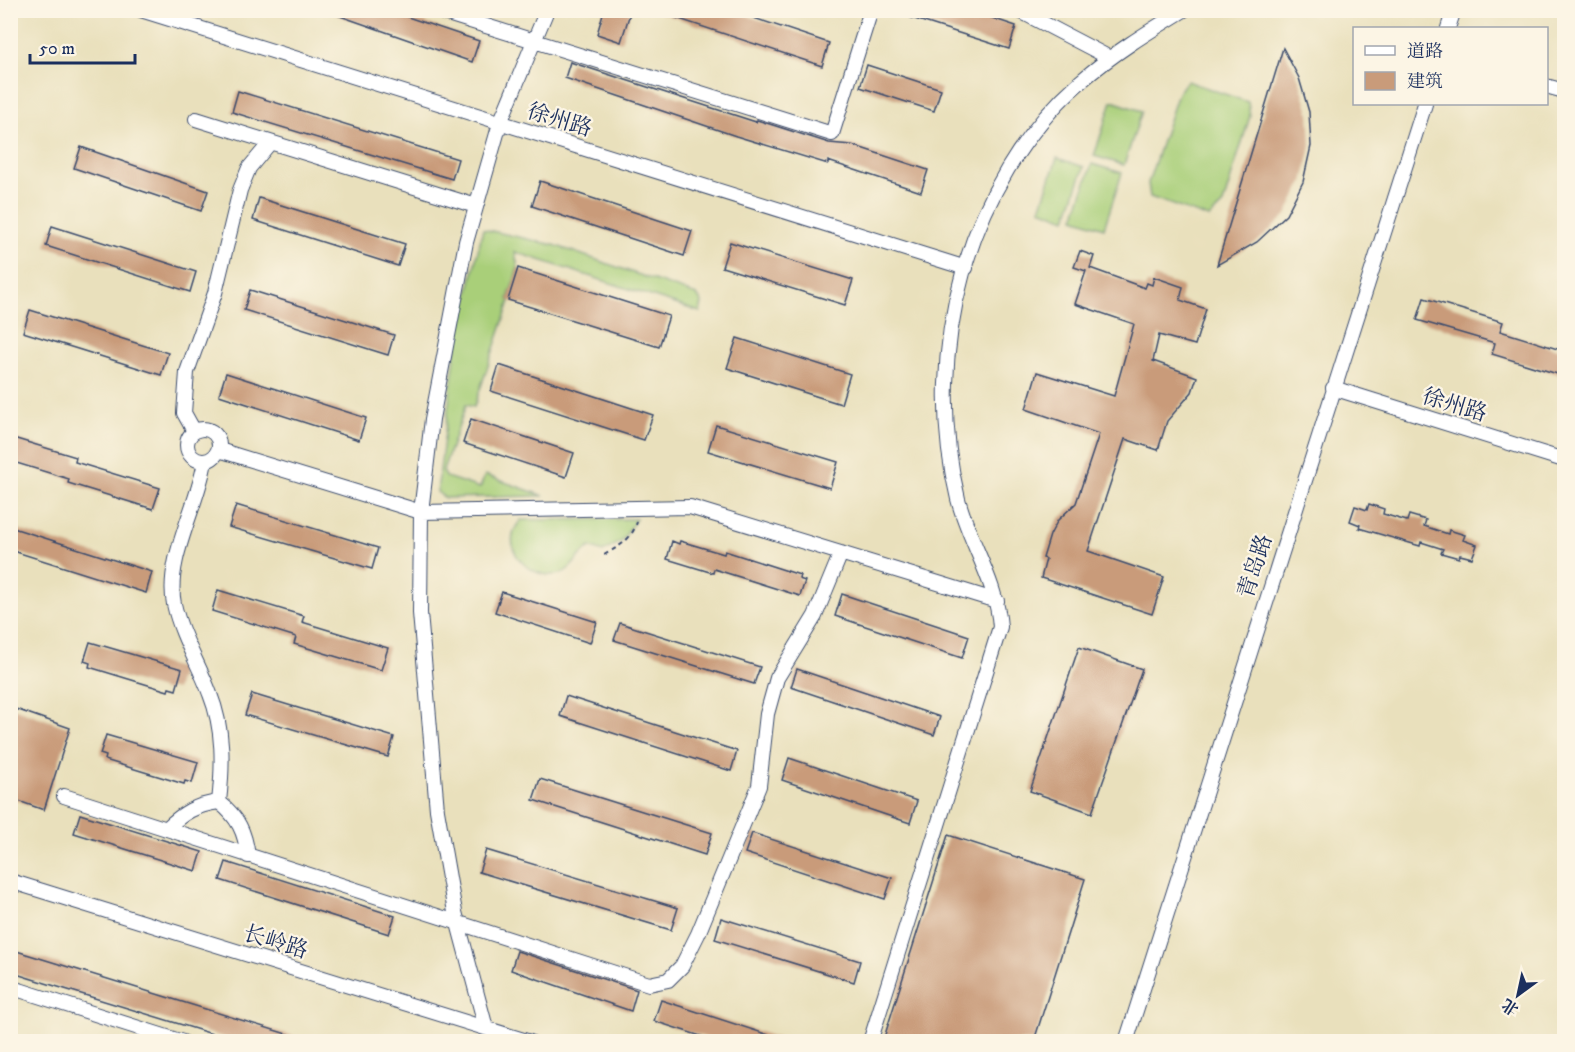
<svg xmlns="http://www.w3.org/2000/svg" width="1575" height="1052" viewBox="0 0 1575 1052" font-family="'IM FELL DW Pica','Noto Serif SC',serif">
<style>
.grass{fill:#a9cf79;stroke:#627f6c;stroke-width:1.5}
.building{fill:#c99b7a}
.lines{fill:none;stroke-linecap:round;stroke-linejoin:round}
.minor-casing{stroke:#3a4a6c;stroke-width:16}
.path{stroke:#3a4a6c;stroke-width:2;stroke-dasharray:4.5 4.5;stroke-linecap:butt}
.minor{stroke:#fff;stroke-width:14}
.labels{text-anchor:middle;stroke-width:4.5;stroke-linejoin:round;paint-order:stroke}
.street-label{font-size:22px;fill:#1b2f5e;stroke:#fcf5e5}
</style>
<rect width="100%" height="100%" fill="#fcf5e5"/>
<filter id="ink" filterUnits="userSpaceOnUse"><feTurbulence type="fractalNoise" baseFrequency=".0167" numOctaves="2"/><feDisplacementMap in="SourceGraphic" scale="12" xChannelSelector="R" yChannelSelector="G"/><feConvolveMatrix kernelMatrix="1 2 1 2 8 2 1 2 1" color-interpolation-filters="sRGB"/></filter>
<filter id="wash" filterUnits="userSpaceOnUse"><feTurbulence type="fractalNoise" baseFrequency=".008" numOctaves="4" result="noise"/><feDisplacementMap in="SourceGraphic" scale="24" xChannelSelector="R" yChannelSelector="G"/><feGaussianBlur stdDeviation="1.35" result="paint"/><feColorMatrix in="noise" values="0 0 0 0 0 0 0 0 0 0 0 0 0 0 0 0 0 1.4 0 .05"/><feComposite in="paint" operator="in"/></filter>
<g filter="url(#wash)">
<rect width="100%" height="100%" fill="#e9e0bc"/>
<path class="grass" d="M1187,81L1248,102L1250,116L1223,204L1209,218L1150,197L1148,183L1178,93Z
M1112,101L1142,111L1124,165L1094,156Z
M1057,158L1084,167L1066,219L1040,209Z
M1092,164L1122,173L1104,228L1074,218Z
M483,229L554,245L697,295L702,303L700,312L515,252L518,268L508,299L510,301L474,407L466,405L443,470L446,477L480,488L485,475L544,496L445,498L437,492L457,341Z
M636,519L622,541L603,552L590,547C577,555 572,573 555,575C525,577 498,545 521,520Z"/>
<g id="blocks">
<path class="building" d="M323,10H387L479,41L472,62Z
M604,10H631L621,42L597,34Z
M661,10H730L829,43L822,66L661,13Z
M897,10H968L1016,26L1009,49L896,13Z
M1283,48L1299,78L1309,112L1311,146L1303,182L1286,215L1257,242L1217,265Z
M570,62L756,122L757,120L829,143L852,145L928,170L921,192L828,161V164L736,136L565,78Z
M867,65L941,89L934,111L860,87Z
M238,91L458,159L452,179L232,112Z
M81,147L208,191L201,211L74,168Z
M540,181L692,231L684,256L532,206Z
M259,198L405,244L398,266L253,220Z
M52,226L196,272L190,292L46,246Z
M730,242L853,280L845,305L722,267Z
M1080,251L1094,256L1090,268L1145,288L1147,283L1152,285L1154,277L1183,287L1180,300L1206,309L1195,345L1159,335L1153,361L1197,377L1192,392L1167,421L1158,450L1125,439L1088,551L1164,577L1152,614L1041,578L1046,559L1043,558L1050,535L1058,520L1076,503L1099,434L1026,409L1037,372L1114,396L1134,324L1075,304L1086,271L1074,267Z
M518,268L669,316L659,347L508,300Z
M250,290L394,335L388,355L244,310Z
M1424,298L1503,322L1500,331L1564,351V376L1492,354L1495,343L1417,320Z
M30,310L168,353L161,375L23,332Z
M737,338L850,374L841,404L727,368Z
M499,365L653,415L644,440L491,391Z
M226,373L366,418L359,440L219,395Z
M471,419L574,453L566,477L463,443Z
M716,425L838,462L830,488L708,451Z
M10,437L76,457L75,462L160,488L153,509L68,483L69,479L10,461Z
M1369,504L1384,509L1383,514L1407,521L1409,515L1426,520L1424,526L1448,534L1449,530L1465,535L1463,540L1477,545L1472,558L1460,555L1459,558L1441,553L1443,549L1421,542L1420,546L1359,528L1360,525L1350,521L1355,506L1367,510Z
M236,505L378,548L372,569L229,527Z
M10,527L152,572L146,593L10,550Z
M672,541L679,544L680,541L724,554L725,551L800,575L799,579L805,581L800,596L714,569L713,573L667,559Z
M218,590L304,616L302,622L388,648L381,670L294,644L296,637L212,611Z
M502,592L597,622L590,643L495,612Z
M842,594L969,636L962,658L835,616Z
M620,623L760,667L754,684L614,640Z
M90,642L182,669L176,690L169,688L168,691L89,667L90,663L84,661Z
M1079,647L1142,669L1092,813L1030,791Z
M797,669L940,717L934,735L791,687Z
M252,694L394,737L388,757L245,715Z
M566,696L737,751L731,771L560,716Z
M10,707L70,728L44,810L10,798Z
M106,735L198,762L192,783L185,781L184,784L105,760L106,756L100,754Z
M789,758L917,801L910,823L782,780Z
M540,779L712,833L705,855L533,800Z
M80,814L202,852L196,871L74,833Z
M752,833L892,878L885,899L745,853Z
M948,835L1085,879L1034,1041H883Z
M486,850L678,908L671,930L479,872Z
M226,862L395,916L389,934L220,880Z
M721,918L860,961L854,982L715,939Z
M10,949L303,1039L302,1041H235L29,978L10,972Z
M517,951L637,990L631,1011L511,970Z
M661,1000L781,1039V1041H716L654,1021Z"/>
</g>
</g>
<g filter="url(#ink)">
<use href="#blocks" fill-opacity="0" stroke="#3a4a6c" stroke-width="1.5"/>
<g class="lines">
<defs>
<path id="minor" d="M141,10L966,268
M435,10L832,134L871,10
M1018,10L1110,58
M1448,28L1454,10
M1546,86L1564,91
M196,119L476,206
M1333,388L1564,460
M187 445a16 16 0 1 1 32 0a16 16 0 1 1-32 0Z
M194,431L184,413L187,372L215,293L240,190L249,168L269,144
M219,450L421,512L690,507L997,601
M205,461C198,506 165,560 174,604C181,636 199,664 210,694C224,729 223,766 219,802
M64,796L649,984L668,980L682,966L698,934L759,786L767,714L777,678L815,616L841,553
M166,829C183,813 195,805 219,802C238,817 245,832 248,856
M10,881L530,1042
M10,987L183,1042
M486,1028L455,912L437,810L420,613L421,512L432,419L466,242L500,123L547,10
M870,1042L1000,627C997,582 969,542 958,499C922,354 966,182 1080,82C1112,54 1148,32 1184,10
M1126,1042L1425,104"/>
</defs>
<use href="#minor" class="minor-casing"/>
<path class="path" d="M604,555C620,546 631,540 637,522"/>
<use href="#minor" class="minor"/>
</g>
</g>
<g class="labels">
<g class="street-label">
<text transform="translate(560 119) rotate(17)" y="8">徐州路</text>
<text transform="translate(1455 404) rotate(17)" y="8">徐州路</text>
<text transform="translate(1254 566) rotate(-72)" y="8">青岛路</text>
<text transform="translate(276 941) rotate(17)" y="8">长岭路</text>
</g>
</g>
<rect width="1575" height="1052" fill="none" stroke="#fcf5e5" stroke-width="36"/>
<rect x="1353" y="27" width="195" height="78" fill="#fcf5e5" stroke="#a2a6af" stroke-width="1.5"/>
<rect x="1365" y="46" width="30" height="9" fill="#ffffff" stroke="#a2a6af" stroke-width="1.5"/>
<text x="1407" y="57" font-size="18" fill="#1b2f5e">道路</text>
<rect x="1365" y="72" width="30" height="18" fill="#c99b7a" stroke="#a2a6af" stroke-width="1.5"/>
<text x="1407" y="87" font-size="18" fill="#1b2f5e">建筑</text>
<g transform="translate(1518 995) rotate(213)" stroke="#fcf5e5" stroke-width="4.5" paint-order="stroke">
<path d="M0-4.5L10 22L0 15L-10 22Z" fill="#1b2f5e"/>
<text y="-9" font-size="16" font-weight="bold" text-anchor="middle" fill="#1b2f5e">北</text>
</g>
<path d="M30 54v9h105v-9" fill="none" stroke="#1b2f5e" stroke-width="3"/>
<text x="39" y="54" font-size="18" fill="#1b2f5e" stroke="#fcf5e5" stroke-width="4.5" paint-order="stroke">50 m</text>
</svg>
